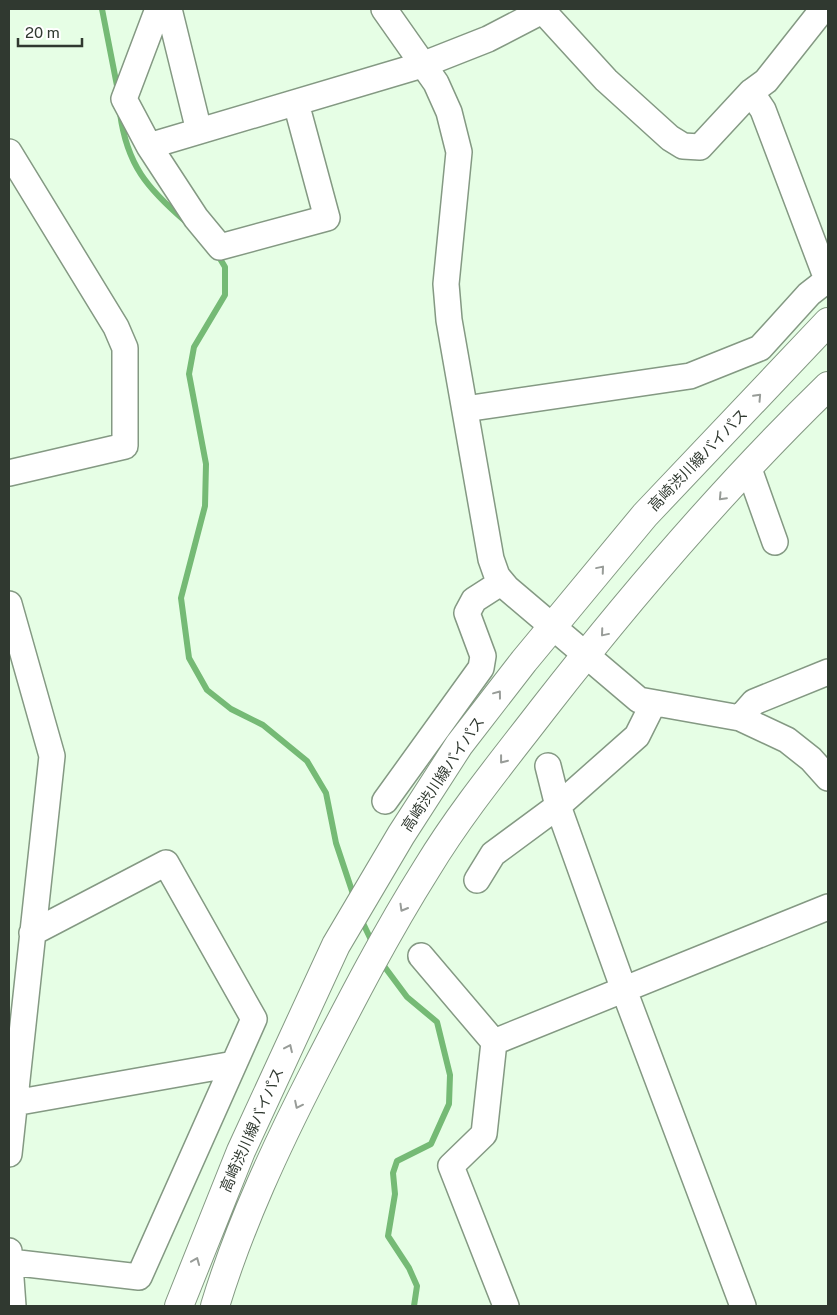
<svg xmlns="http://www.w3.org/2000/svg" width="837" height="1315" viewBox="0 0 837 1315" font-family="'Public Sans','Noto Sans JP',sans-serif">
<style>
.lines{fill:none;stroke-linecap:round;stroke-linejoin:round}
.stream{stroke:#75ba75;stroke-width:6}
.minor-casing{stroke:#849983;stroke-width:28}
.primary-casing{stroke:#849983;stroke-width:30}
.minor{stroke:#fff;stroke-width:25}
.primary{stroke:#fff;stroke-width:28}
.oneway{stroke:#989c98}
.labels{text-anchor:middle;stroke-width:5;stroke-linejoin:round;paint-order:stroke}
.street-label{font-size:15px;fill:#303930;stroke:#fff}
</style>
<rect width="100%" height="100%" fill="#e6fee5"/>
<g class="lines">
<path class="stream" d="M102,9L118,91
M120,113C127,165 147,188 185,221
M216,252L225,267V295L194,347L189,374L206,464L205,506L181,598L189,658L207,690L231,709L263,725L307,761L326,793L336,843L354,897
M361,919L373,944
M381,962L407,997L437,1022L450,1075L449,1104L431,1144L397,1161L393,1173L395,1194L388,1236L409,1268L417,1286L414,1306"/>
<defs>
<path id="minor" d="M158,9L124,99L149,146L422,65L488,39L546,9
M169,9L199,131
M384,9L436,83L449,112L459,152L446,284L449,320L491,559L497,576L507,588L639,700L740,718L787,740L811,759L828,778
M823,9L766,81L751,92L763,110L828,282
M543,11L606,80L670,138L683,146L700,147L751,92
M149,146L196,218L220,247L327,218L296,103
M9,152L116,327L125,348V446L9,473
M465,409L690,376L760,348L809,294L827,280
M749,469L775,542
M9,604L52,756L9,1154
M653,704L637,736L558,806L624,990L743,1306
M740,718L754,702L828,672
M385,801L481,668L483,656L467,613L474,600L502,582
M477,880L493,854L558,806L548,766
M421,956L494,1042L484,1134L451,1166L506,1306
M494,1042L828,907
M14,1103L234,1064
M9,1251L13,1306
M10,1262L139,1277L254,1019L166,863L32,933"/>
<path id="primary" d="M179,1306L241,1151L336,945L401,835L459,745L524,661L645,515L828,322
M215,1306C240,1224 277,1145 316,1069C351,1001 386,933 427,868C461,812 503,761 543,709C631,596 725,486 828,386"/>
</defs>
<use href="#minor" class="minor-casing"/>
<use href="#primary" class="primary-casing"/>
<use href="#minor" class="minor"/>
<use href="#primary" class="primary"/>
</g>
<defs><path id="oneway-chevron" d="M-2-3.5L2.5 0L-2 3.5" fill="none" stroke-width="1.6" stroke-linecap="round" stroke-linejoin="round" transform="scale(1.25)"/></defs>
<g class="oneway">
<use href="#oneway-chevron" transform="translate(758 397) rotate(-47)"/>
<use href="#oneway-chevron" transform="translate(722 497) rotate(133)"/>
<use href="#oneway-chevron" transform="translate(601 569) rotate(-50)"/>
<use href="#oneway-chevron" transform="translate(604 633) rotate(130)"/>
<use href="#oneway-chevron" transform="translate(498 694) rotate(-53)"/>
<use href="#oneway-chevron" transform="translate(503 760) rotate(128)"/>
<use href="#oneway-chevron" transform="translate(403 908) rotate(120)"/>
<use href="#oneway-chevron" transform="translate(289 1048) rotate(-65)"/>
<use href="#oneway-chevron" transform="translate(298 1105) rotate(116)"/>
<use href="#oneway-chevron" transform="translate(196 1261) rotate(-68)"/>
</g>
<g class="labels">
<g class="street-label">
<text transform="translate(698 460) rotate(-46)" y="5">高崎渋川線バイパス</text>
<text transform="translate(443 774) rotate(-56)" y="5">高崎渋川線バイパス</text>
<text transform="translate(252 1130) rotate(-66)" y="5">高崎渋川線バイパス</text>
</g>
</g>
<rect width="837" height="1315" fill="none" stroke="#303930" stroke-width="20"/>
<path d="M18 38v8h64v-8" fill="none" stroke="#303930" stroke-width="2.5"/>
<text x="25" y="38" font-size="15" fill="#303930" stroke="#ffffff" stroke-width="4" paint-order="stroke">20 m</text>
</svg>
